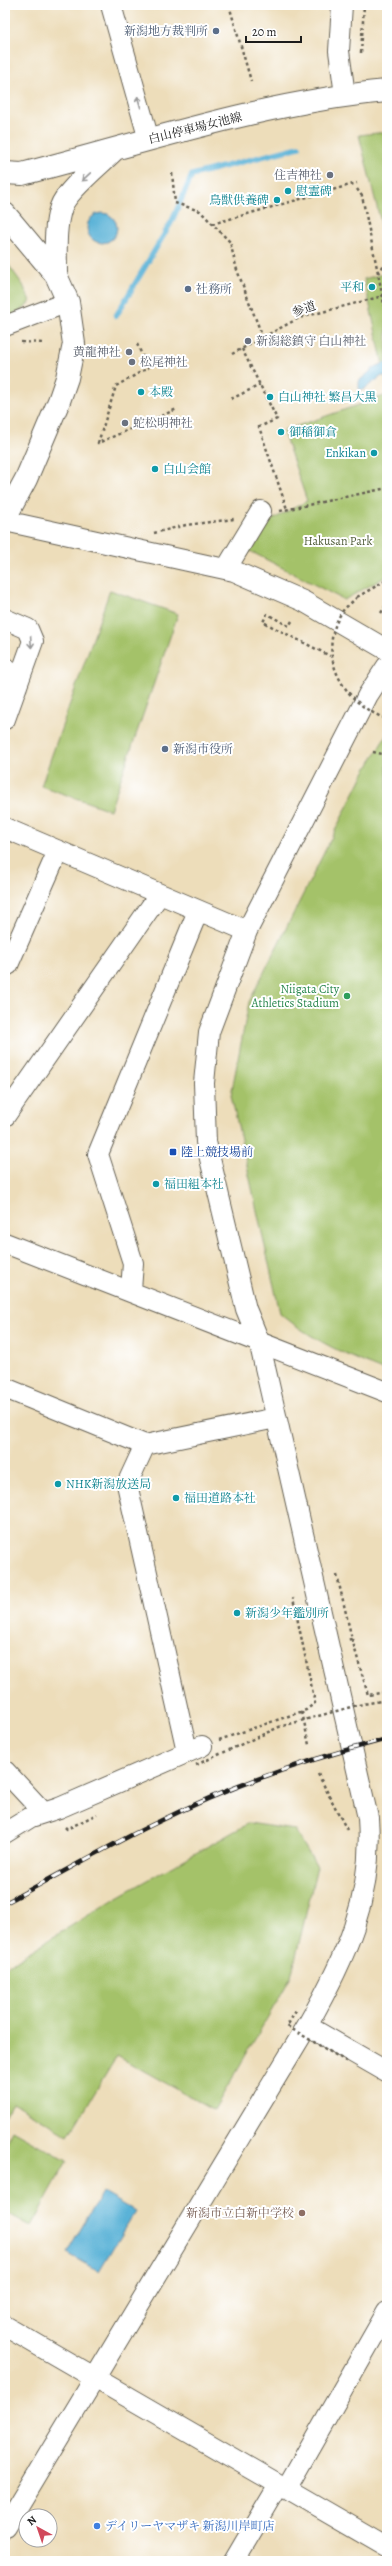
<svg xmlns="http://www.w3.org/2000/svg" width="392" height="2566" viewBox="0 0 392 2566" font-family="Alegreya,'Noto Serif JP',serif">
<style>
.green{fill:#a4c269;stroke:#606f42}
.water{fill:#5ab2d7;stroke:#3b677a}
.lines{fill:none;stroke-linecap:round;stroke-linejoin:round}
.stream{stroke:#5ab2d7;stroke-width:5.5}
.minor-casing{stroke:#656053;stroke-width:22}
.major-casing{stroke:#656053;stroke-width:24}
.path{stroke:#656053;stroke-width:2.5;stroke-dasharray:3 3;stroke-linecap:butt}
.minor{stroke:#fff;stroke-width:20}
.major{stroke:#fff;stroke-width:22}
.rail-casing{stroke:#1c1c1c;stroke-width:4.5}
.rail{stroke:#fff;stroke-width:3;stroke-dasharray:9;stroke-linecap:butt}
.path-bridge{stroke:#656053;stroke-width:2.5;stroke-dasharray:3 3;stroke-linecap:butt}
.oneway{stroke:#999}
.service-dot{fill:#5c6f8a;stroke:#fff;stroke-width:1.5}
.worship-dot{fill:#6b7280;stroke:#fff;stroke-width:1.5}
.culture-dot{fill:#0f9aa8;stroke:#fff;stroke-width:1.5}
.leisure-dot{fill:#2e9e5b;stroke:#fff;stroke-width:1.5}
.transit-dot{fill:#1a4fb4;stroke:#fff;stroke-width:1.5}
.education-dot{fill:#8d6e63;stroke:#fff;stroke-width:1.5}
.shop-dot{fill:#3f7fe0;stroke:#fff;stroke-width:1.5}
.labels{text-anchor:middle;stroke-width:4;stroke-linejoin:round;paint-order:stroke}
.service-label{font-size:12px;fill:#4e5e75;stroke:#fff;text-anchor:start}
.street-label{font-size:12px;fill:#1c1c1c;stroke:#fff}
.worship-label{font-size:12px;fill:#5b616d;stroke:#fff;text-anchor:start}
.culture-label{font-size:12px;fill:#0d838f;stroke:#fff;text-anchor:start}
.park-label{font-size:12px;fill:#525e3b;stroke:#fff}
.leisure-label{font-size:12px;fill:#27864d;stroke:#fff;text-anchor:end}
.transit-label{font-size:12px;fill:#164399;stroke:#fff;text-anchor:start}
.education-label{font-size:12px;fill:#785e54;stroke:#fff;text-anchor:end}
.shop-label{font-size:12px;fill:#366cbe;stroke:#fff;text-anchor:start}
</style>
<rect width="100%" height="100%" fill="#fff"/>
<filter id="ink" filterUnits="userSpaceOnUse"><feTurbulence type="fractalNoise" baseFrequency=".025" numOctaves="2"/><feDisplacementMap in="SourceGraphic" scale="8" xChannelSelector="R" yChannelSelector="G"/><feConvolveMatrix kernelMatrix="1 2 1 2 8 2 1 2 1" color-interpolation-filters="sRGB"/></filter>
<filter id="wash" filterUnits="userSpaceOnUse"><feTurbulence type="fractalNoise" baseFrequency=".012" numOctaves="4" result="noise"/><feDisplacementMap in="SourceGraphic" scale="16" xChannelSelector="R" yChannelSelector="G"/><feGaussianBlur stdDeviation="0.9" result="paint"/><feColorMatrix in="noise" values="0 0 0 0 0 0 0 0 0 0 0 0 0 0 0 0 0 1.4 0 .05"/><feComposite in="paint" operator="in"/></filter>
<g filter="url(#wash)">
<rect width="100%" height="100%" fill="#edddba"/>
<path class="green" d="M387,132V247L359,135Z
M5,260L23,285L30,301L25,308L5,318Z
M387,273V383L364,279Z
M387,395V576L344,600L248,550L262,525L307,501L283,431Z
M110,590L178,614L110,810L41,786Z
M387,734V1372C350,1357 309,1339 280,1313L231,1095L249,1002L364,773Z
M249,1823L295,1830L317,1867L291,1977L214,2110L117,2056L69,2135L13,2103L5,2117V1967L116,1898Z
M12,2130L67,2161L31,2226L5,2212V2144Z"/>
<path class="water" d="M87 228a15 15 0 1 1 30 0a15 15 0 1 1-30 0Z
M387,362V376H382L363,390L359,389V381L375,367Z
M102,2192L135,2211L99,2271L67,2253Z"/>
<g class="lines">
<path class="stream" d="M116,316L172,221L192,175L299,147"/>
</g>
</g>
<g filter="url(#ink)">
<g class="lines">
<defs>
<path id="minor" d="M111,5L149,140
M342,5L339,51L345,95
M5,326L68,302
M5,521L234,571L303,601L387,650
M226,569L261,511
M5,619L28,629L33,641L5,719
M5,667L17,686
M5,828L247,931
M8,965L58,851
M5,1116L159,895
M5,1243L387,1392
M131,1290L133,1263L98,1154L198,911
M5,1388L145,1445
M187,1751L127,1484L145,1445L276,1418
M5,1771L44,1813
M5,1833L31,1817L59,1808L202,1746
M307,2026L387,2072
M5,2326L387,2547
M286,2489L387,2312
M5,2527L307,2026C345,1959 374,1898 368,1818L259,1341L246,1309L206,1142L204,1083L209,1032L247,931L368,695L387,666
M234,2561L279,2485"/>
<path id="major" d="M5,173L22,174C143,143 263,102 387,91
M5,214L56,275L68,302L74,344L67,378L59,401L26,479L5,518
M56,275C56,254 54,227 61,207C66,191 100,164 113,151"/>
</defs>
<use href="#minor" class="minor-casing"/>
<use href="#major" class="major-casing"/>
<path class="path" d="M229,5L251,81
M361,53L364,5
M172,173L175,203L200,211L230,242L237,270L263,338
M357,189L362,196L378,273
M212,224L357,183
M387,261L378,273L387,320
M21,342L45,343
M137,344L148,368L116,386L98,443L177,409
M242,349L277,419L259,427L287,509
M232,354L299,318L387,295
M231,399L260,385
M280,511L387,488
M154,533L186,525L234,519
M357,597L387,580
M381,613L387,604
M292,621L289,626L267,614L263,622L330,656
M373,752L387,755
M337,1575L352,1639L346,1640
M352,1639L368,1695L387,1692
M302,1712L309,1745
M219,1740L306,1710L315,1703L293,1598
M318,1774L348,1832
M65,1827L67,1829L97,1814"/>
<use href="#minor" class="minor"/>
<use href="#major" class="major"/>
<defs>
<path id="rail" d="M5,1903C57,1876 107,1846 160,1821C232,1785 309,1759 387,1739"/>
</defs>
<use href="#rail" class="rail-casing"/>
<use href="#rail" class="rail"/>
<path class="path-bridge" d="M357,597C353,602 345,607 342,612C315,654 343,704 387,719
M196,1765L279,1727L358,1705L387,1700
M296,2011L287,2026L349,2063"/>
</g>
<defs><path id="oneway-shaft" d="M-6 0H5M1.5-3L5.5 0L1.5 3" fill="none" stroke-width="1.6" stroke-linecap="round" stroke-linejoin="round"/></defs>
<g class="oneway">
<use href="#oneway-shaft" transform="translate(139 102) rotate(-106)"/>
<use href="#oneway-shaft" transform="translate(86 177) rotate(137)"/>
<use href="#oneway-shaft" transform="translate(31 642) rotate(86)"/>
</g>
</g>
<g class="service-dot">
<circle cx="216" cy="31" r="4"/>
<circle cx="188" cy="289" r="4"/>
<circle cx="165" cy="749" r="4"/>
</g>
<g class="worship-dot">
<circle cx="330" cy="175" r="4"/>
<circle cx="248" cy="341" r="4"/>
<circle cx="129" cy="352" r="4"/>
<circle cx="132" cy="362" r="4"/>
<circle cx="125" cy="423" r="4"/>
</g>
<g class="culture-dot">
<circle cx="288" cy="191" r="4"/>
<circle cx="277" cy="200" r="4"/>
<circle cx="372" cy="287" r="4"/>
<circle cx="141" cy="392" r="4"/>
<circle cx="270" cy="397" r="4"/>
<circle cx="281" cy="432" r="4"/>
<circle cx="374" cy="453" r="4"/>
<circle cx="155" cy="469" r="4"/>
<circle cx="156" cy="1184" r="4"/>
<circle cx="58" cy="1484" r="4"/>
<circle cx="176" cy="1498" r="4"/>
<circle cx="237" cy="1613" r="4"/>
</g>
<circle class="leisure-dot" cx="347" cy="996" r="4"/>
<rect class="transit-dot" x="169" y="1148" width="8" height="8" rx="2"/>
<circle class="education-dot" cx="302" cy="2213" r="4"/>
<circle class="shop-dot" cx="97" cy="2526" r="4"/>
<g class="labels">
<g class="service-label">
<text x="208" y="35" text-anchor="end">新潟地方裁判所</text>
<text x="196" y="293">社務所</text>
<text x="173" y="753">新潟市役所</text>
</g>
<g class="street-label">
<text transform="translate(195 128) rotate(-14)" y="4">白山停車場女池線</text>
<text transform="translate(304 309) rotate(-19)" y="4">参道</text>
</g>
<g class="worship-label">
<text x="322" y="179" text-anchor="end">住吉神社</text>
<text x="256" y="345">新潟総鎮守 白山神社</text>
<text x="121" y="356" text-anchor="end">黄龍神社</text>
<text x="140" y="366">松尾神社</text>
<text x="133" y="427">蛇松明神社</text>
</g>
<g class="culture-label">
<text x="296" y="195">慰霊碑</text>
<text x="269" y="204" text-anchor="end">鳥獣供養碑</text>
<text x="364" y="291" text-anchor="end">平和</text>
<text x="149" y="396">本殿</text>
<text x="278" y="401">白山神社 繁昌大黒</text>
<text x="289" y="436">御稲御倉</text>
<text x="366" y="457" text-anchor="end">Enkikan</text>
<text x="163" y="473">白山会館</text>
<text x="164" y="1188">福田組本社</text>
<text x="66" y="1488">NHK新潟放送局</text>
<text x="184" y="1502">福田道路本社</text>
<text x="245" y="1617">新潟少年鑑別所</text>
</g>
<g class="park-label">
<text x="338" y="545">Hakusan Park</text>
</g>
<g class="leisure-label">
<text x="339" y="993">Niigata City<tspan x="339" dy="14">Athletics Stadium</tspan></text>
</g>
<g class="transit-label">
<text x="181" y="1156">陸上競技場前</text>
</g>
<g class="education-label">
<text x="294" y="2217">新潟市立白新中学校</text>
</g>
<g class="shop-label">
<text x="105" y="2530">デイリーヤマザキ 新潟川岸町店</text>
</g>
</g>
<rect width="392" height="2566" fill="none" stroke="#fff" stroke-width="20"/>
<g transform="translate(38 2528) rotate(320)"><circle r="19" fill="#ffffff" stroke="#a4a4a4"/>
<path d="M0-3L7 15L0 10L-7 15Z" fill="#d1495b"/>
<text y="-6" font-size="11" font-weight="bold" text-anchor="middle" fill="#1c1c1c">N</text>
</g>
<path d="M246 36v6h55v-6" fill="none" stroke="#1c1c1c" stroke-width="2"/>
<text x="252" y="36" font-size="12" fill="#1c1c1c" stroke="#ffffff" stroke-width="3" paint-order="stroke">20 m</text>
</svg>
